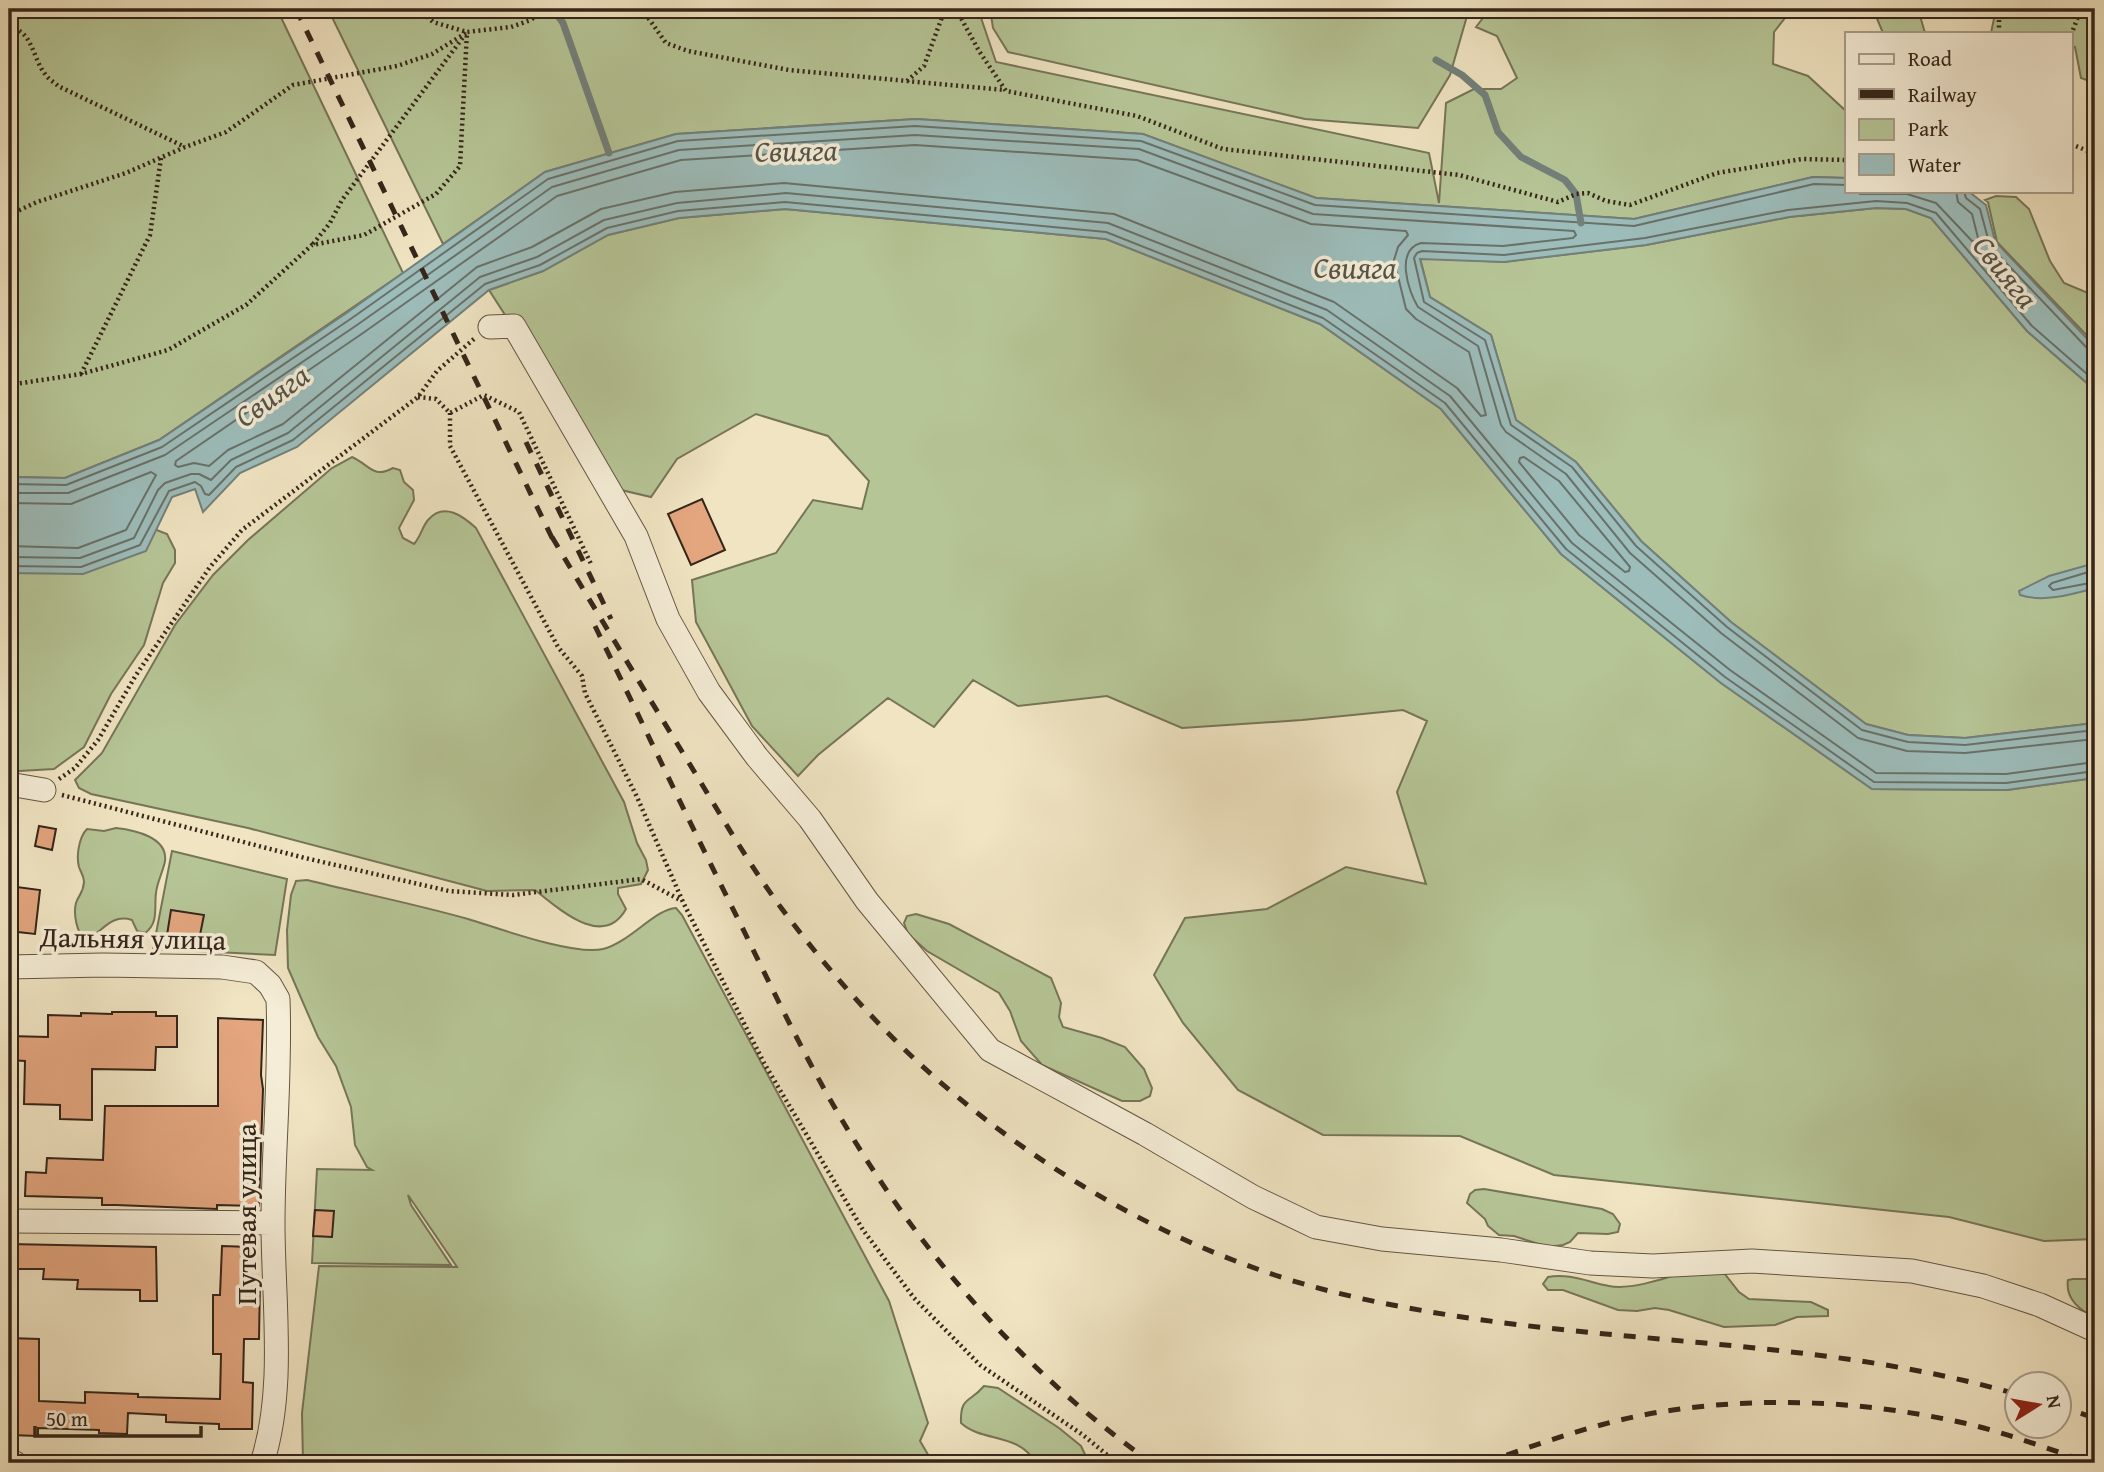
<svg xmlns="http://www.w3.org/2000/svg" width="2104" height="1472" viewBox="0 0 2104 1472" font-family="'Gentium Book Plus',serif">
<style>
.green{fill:#b6c596;stroke:#767558;stroke-width:2}
.water{fill:#9dbdbb;stroke:#73807b;stroke-width:2}
.lines{fill:none;stroke-linecap:round;stroke-linejoin:round}
.shore{stroke:#69716a;stroke-width:2}
.stream{stroke:#73807b;stroke-width:7}
.building{fill:#e3a67f;stroke:#35251a;stroke-width:2}
.minor-casing{stroke:#645544;stroke-width:25}
.path{stroke:#35251a;stroke-width:4.5;stroke-dasharray:2 3.5;stroke-linecap:butt}
.minor{stroke:#f5edd7;stroke-width:23}
.rail{stroke:#35251a;stroke-width:5;stroke-dasharray:12 12;stroke-linecap:butt}
.labels{text-anchor:middle;stroke-width:7;stroke-linejoin:round;paint-order:stroke}
.street-label{font-size:28px;fill:#35251a;stroke:#f5edd7}
.water-label{font-size:30px;font-style:italic;fill:#54534a;stroke:#f5edd7}
</style>
<rect width="100%" height="100%" fill="#f0e4c2"/>
<filter id="stains"><feTurbulence type="fractalNoise" baseFrequency=".00286" numOctaves="4"/><feColorMatrix values="0 0 0 0 .2 0 0 0 0 .09 0 0 0 0 .02 0 0 0 .5 -.17"/></filter>
<radialGradient id="worn" r=".72"><stop offset=".6" stop-color="#630" stop-opacity="0"/><stop offset="1" stop-color="#630" stop-opacity=".3"/></radialGradient>
<path class="green" d="M9,9H277L403,273L159,440L65,478L9,477Z
M328,9H978L996,62L1429,153L1439,203L1446,103L1474,89H1501L1517,78L1497,36L1476,27L1486,14L1498,9H1792L1774,32L1773,64L1808,76L1847,112V178L1813,177L1634,219L1316,198L1143,134L916,119L676,134L545,172L443,244Z
M990,9H1469L1450,75L1418,128L1305,119L1008,52L993,28Z
M1873,9H1918L1925,33H1883Z
M1996,9H2095V83L2081,78L2075,47L2071,46V33H1991Z
M1996,196L2016,197L2029,209L2050,261L2064,283L2095,296V344L1997,242L1988,202L1985,200Z
M1876,208L1906,209L1931,218L2027,331L2095,390V723L1965,738L1908,735L1866,724L1731,622L1641,541L1576,462L1516,420L1491,335L1430,297L1420,258L1504,262L1646,245L1789,217Z
M785,209L1106,239L1320,324L1441,409L1561,554L1721,683L1872,789L2007,790L2095,778V1239L2044,1241L1949,1217L1554,1175L1460,1136L1323,1135L1238,1090L1183,1023L1154,975L1185,918L1267,909L1346,867L1426,884L1397,792L1427,721L1403,710L1302,720L1182,728L1107,696L1018,706L973,680L934,727L888,698L818,755L798,776L752,726L696,622L692,580L776,553L813,500L862,509L869,481L828,436L756,414L677,459L651,497L617,489L489,290L543,271L608,235L679,218Z
M352,457C370,465 373,479 393,468L400,470L404,482L413,490L414,500L399,528L403,538L414,544C421,536 422,527 428,520C444,501 464,517 476,528L624,802L637,843L646,860L648,870L641,884L618,888V894L626,909C603,950 558,908 535,890L487,891L248,828L91,794L79,788L75,780L102,753L175,625L213,575L248,540L332,468Z
M149,527L167,534L175,550V563L163,583L144,645L111,694L84,747L54,769L19,771L9,769V566Z
M116,828C134,830 168,837 165,861C163,872 157,882 156,893C154,908 159,923 145,933L137,931L132,920C109,913 102,934 85,940C77,933 73,914 76,903C79,894 83,894 84,882C84,876 81,873 79,867C76,856 79,837 87,829L104,831Z
M172,851L287,879L275,955L153,949Z
M307,880C360,893 415,904 468,919C498,928 574,956 603,949C629,943 655,909 676,908L682,915L889,1301L928,1423L920,1441L933,1463H303L302,1413L319,1266L457,1267L408,1195L411,1205L451,1265L312,1263L317,1169L372,1170L367,1167L355,1145L351,1107L336,1066L318,1037L288,968L287,930L291,895L296,881Z
M916,914L949,924L1051,978L1061,1003L1059,1017L1063,1027L1102,1038L1125,1047L1144,1069L1152,1088L1150,1096L1140,1101H1122L1042,1065L1021,1041L1010,1011L999,993L927,951L908,934L904,923L907,916Z
M1484,1189L1602,1209L1613,1214L1620,1224L1618,1232L1608,1234L1578,1233L1570,1242L1563,1245L1548,1247L1514,1236L1499,1235L1488,1226L1485,1219L1467,1203L1470,1194L1475,1190Z
M1680,1273H1724L1739,1292L1749,1299L1811,1302L1828,1310V1316L1797,1317L1775,1325L1724,1327L1669,1310L1655,1308L1637,1311L1618,1310L1563,1290H1548L1543,1284L1548,1277C1569,1273 1588,1282 1609,1286C1628,1290 1662,1280 1680,1273Z
M2073,1279H2095V1318C2080,1310 2065,1299 2068,1280Z
M984,1386L998,1388L1059,1428L1081,1446L1089,1463H1036C1018,1432 983,1443 961,1423C960,1396 970,1403 984,1386Z"/>
<path class="water" d="M916,119L1143,134L1316,198L1634,219L1813,177L1847,178V191H1968L1986,205L1995,241L2095,347V390L2027,331L1931,218L1906,209L1876,208L1789,217L1646,245L1504,262L1420,259L1430,297L1491,335L1516,420L1576,462L1641,541L1731,622L1866,724L1908,735L1965,738L2095,723V778L2007,790L1872,789L1721,683L1561,554L1441,409L1320,324L1106,239L785,209L679,218L608,235L543,271L489,290L297,447L240,473L203,512L195,489L172,497L146,551L83,574L9,573V477L65,478L159,440L348,312L545,172L676,134Z
M2095,563V588C2073,594 2043,603 2020,595L2019,591L2049,576Z"/>
<g class="lines">
<path class="shore" d="M915,145L1137,160L1311,224L1406,231L1408,235L1398,247L1394,260L1406,309L1416,319L1469,352L1486,415L1481,416L1457,388L1334,302L1114,214L784,183L675,192L601,209L532,247L477,267L283,424L228,450L209,466L194,463L178,467L175,465L176,461L363,333L557,196L681,160Z
M1857,191L1860,194H1907L1936,203L1972,241H1976L1978,238L1972,214L1958,202L1956,191
M1964,191L1966,198L1980,209L1990,246L2087,348L2095,351
M2095,381L2032,326L1936,213L1907,203L1876,201L1788,210L1645,238L1504,255L1422,251L1417,253L1414,258L1424,302L1485,340L1511,425L1572,467L1636,546L1727,627L1862,730L1908,742L1965,745L2095,730
M1524,457L1559,481L1630,567L1629,571L1625,572L1579,535L1519,462L1520,458Z
M9,484L66,485L162,447L352,318L548,179L678,141L915,126L1141,141L1315,205L1634,226L1814,184L1847,185
M9,493H68L165,455L357,325L552,187L679,150L915,135L1139,149L1313,214L1574,231L1576,235L1573,238L1503,246L1421,243C1395,250 1408,291 1418,307L1478,346L1501,425L1506,432L1566,474L1630,553L1721,633L1858,738L1907,751L1965,753L2095,739
M9,503L71,504L151,472L156,475L126,530L78,548L9,546
M9,557L80,558L134,538L158,490L165,483L191,474H199L211,480L231,460L288,433L480,277L537,257L604,220L677,203L786,193L1108,223L1327,310L1450,396L1572,543L1730,670L1876,773L2006,774L2095,762
M9,566L81,567L140,545L169,491L195,482L201,486L205,494L209,495L236,467L293,440L485,284L540,265L607,228L678,211L785,202L1106,232L1323,318L1445,403L1566,549L1725,677L1874,782L2006,783L2095,771
M2095,570L2052,583L2049,586L2053,590L2095,582"/>
<path class="stream" d="M553,9L563,23L609,153
M1436,60L1462,75L1485,95L1498,132L1521,157L1565,180L1576,194L1581,223"/>
</g>
<path class="building" d="M702,499L725,550L691,565L668,514Z
M39,826L56,829L52,850L35,846Z
M9,886L40,890L35,934L9,931Z
M171,910L204,915L199,940L192,939L182,948L176,936L167,935Z
M112,1012H156V1016H177V1047H156L155,1070L92,1069V1120L60,1119V1105L24,1104L25,1061L9,1060V1036L48,1037V1015L81,1016V1013L112,1014Z
M218,1018L263,1020L261,1075L263,1089L259,1206L217,1205V1209L116,1205H102V1198L25,1196L26,1172L46,1173L47,1158L103,1160L105,1106H218Z
M315,1210L334,1211L332,1237L313,1236Z
M9,1244L156,1247L157,1301H140V1290L77,1289L78,1280L43,1279L44,1269H9Z
M222,1246L250,1247L248,1281H260L259,1339H244L243,1382L253,1383L252,1429H219V1424L166,1422V1415L128,1413L127,1434L99,1433V1430L38,1428V1436L9,1435V1338L39,1339V1401L85,1403V1392L138,1394V1397L220,1399L221,1354H213V1295H220Z"/>
<g class="lines">
<defs>
<path id="minor" d="M490,327L514,326L636,536L668,619L709,692L757,757L810,819L867,901L990,1050L1145,1134L1253,1197L1316,1227L1382,1239L1501,1250L1590,1263L1653,1266L1752,1261L1912,1271L1983,1286L2040,1305L2095,1330
M9,784L44,790
M9,967L103,965L222,967L256,972L270,985L278,999C281,1073 273,1149 273,1224C273,1301 286,1389 262,1463
M9,1221L273,1223
M9,1463H15"/>
</defs>
<use href="#minor" class="minor-casing"/>
<path class="path" d="M419,9L433,22L467,32L511,27L531,20L542,9
M642,9L666,43L688,51L789,70L1004,90
M956,9L979,51L1006,91L1137,116L1223,149L1459,175L1558,202L1576,194L1588,193L1606,201L1630,205L1717,173L1802,159L1847,160
M9,27C33,31 32,57 45,74C48,79 54,82 58,86L185,147
M1999,33V9
M2071,35L2081,9
M907,81L924,66L945,9
M2071,144L2095,154
M9,215L37,202L126,173L185,147L226,132L293,85L397,66L432,54L466,33
M313,244L330,223L342,200L464,36
M81,374L150,235L161,158
M9,385L81,374L168,350L246,305L312,245L364,235L436,194L460,166L467,32
M418,397L436,399L450,413L484,395L519,412L592,566
M450,413V446L558,647L582,676L585,693L637,797L683,902L764,1063L863,1230L914,1298L980,1365L1083,1435L1117,1463
M59,779L75,768L98,740L136,675L210,567L242,530L418,397L437,371L475,338
M62,795L305,858L449,891L513,895L641,879L682,901"/>
<use href="#minor" class="minor"/>
<path class="rail" d="M296,9L555,544
M526,442L611,619
M552,537C597,613 643,688 689,763C719,812 748,863 782,909C824,965 870,1018 921,1065C1018,1154 1138,1228 1263,1271C1322,1292 1387,1305 1449,1315C1636,1345 1833,1341 2016,1394
M595,626C644,726 691,826 741,925C769,982 796,1039 827,1094C909,1240 1016,1367 1152,1463
M2058,1406L2095,1418
M1484,1463C1546,1441 1608,1419 1673,1410C1769,1396 1870,1402 1964,1423C2007,1433 2049,1449 2090,1463"/>
</g>
<g class="labels">
<g class="street-label">
<text transform="translate(133 938) rotate(1)" y="10">Дальняя улица</text>
<text transform="translate(246 1214) rotate(-90)" y="10">Путевая улица</text>
</g>
<g class="water-label">
<text transform="translate(796 151) rotate(-1)" y="10">Свияга</text>
<text x="1355" y="278">Свияга</text>
<text transform="translate(2005 272) rotate(51)" y="10">Свияга</text>
<text transform="translate(272 396) rotate(-36)" y="10">Свияга</text>
</g>
</g>
<rect width="2104" height="1472" fill="none" stroke="#f0e4c2" stroke-width="35"/>
<rect x="10" y="10" width="2083" height="1451" fill="none" stroke="#35251a" stroke-width="3.5"/>
<rect x="18" y="18" width="2069" height="1437" fill="none" stroke="#35251a" stroke-width="2"/>
<rect x="1845" y="32" width="228" height="161" fill="#f5edd7" stroke="#a89d8b" stroke-width="2"/>
<rect x="1859" y="54" width="35" height="10" fill="#f5edd7" stroke="#a89d8b" stroke-width="2"/>
<text x="1908" y="66" font-size="21" fill="#35251a">Road</text>
<rect x="1859" y="89" width="35" height="10" fill="#35251a" stroke="#a89d8b" stroke-width="2"/>
<text x="1908" y="102" font-size="21" fill="#35251a">Railway</text>
<rect x="1859" y="119" width="35" height="21" fill="#b6c596" stroke="#a89d8b" stroke-width="2"/>
<text x="1908" y="136" font-size="21" fill="#35251a">Park</text>
<rect x="1859" y="154" width="35" height="21" fill="#9dbdbb" stroke="#a89d8b" stroke-width="2"/>
<text x="1908" y="172" font-size="21" fill="#35251a">Water</text>
<g transform="translate(2038 1405) rotate(79)"><circle r="33" fill="#f5edd7" stroke="#a89d8b" stroke-width="2"/>
<path d="M0-5L12 26L0 18L-12 26Z" fill="#8f2418"/>
<text y="-10" font-size="19" font-weight="bold" text-anchor="middle" fill="#35251a">N</text>
</g>
<path d="M35 1426v10h166v-10" fill="none" stroke="#35251a" stroke-width="3.5"/>
<text x="46" y="1426" font-size="21" fill="#35251a" stroke="#f5edd7" stroke-width="5" paint-order="stroke">50 m</text>
<rect width="100%" height="100%" filter="url(#stains)"/>
<rect width="100%" height="100%" fill="url(#worn)"/>
</svg>
